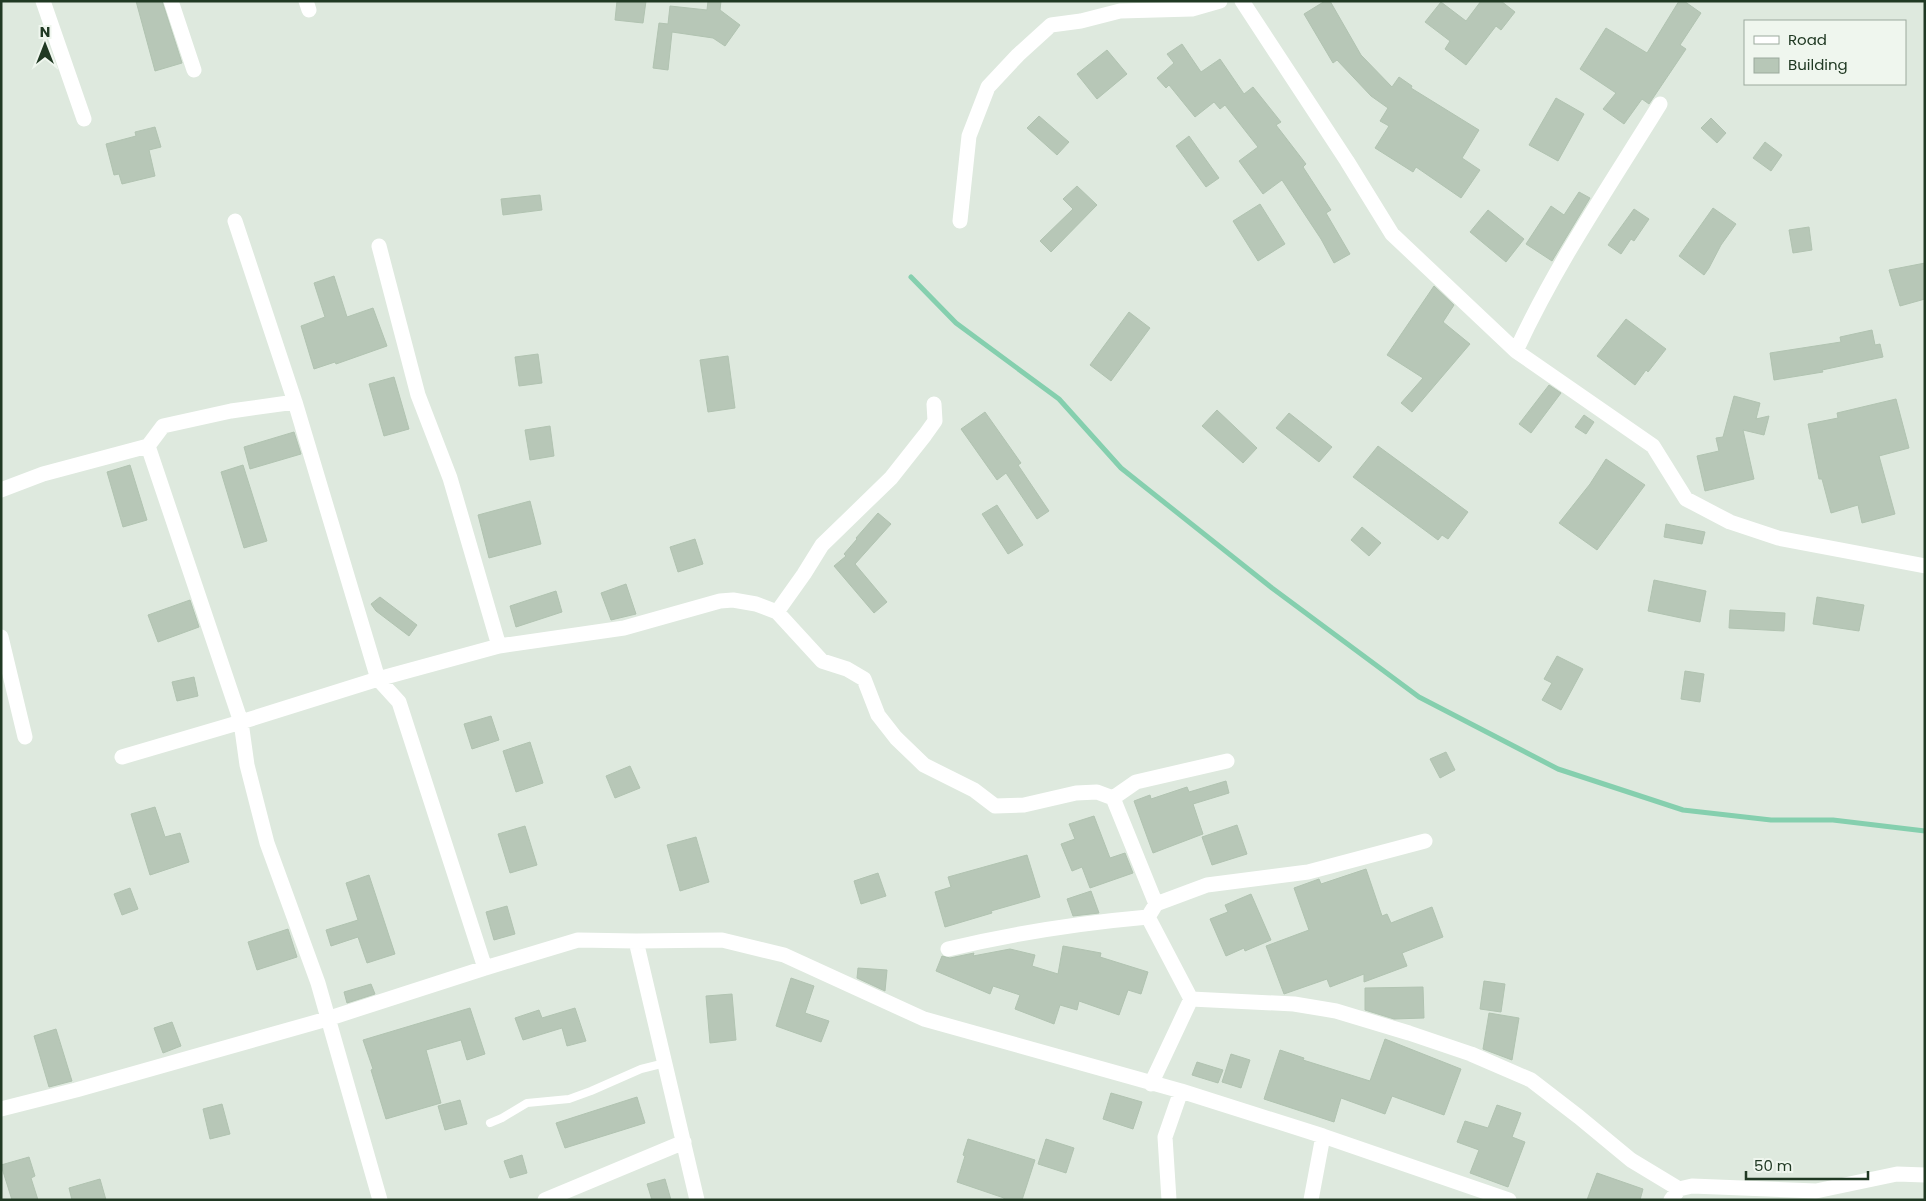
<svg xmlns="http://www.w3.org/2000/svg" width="1926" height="1201" viewBox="0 0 1926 1201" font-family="Poppins,sans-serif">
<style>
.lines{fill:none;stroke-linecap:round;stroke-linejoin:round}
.stream{stroke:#85cfae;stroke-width:5}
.building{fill:#b7c7b7;stroke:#b1c3b1}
.service{stroke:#fff;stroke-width:8}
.minor{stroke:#fff;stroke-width:15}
</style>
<rect width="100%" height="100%" fill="#dee9de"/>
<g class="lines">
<path class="stream" d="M911,277L956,323L1059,399L1121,468L1272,588L1419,697L1558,769L1683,810L1771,820H1833L1925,831"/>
</g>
<path class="building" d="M136,1H162L182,63L155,71Z
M617,1H646L643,23L615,20Z
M708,1H721L720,10L740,25L725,46L713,38L672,32L668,70L653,68L659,23L668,24L670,6L707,10Z
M1325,1H1330L1361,55L1392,87L1399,77L1412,86L1411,88L1479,130L1462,158L1480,170L1461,198L1416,167L1413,172L1375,148L1389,126L1380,121L1388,108L1371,96L1337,60L1333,63L1304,14Z
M1481,1H1501L1515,12L1501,30L1496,26L1466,65L1445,49L1450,41L1425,22L1441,2L1466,21Z
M1679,1H1684L1701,13L1680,45L1686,49L1649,104L1642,99L1624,124L1603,109L1616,93L1580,69L1606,28L1647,53Z
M1182,44L1201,72L1220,59L1244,94L1253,87L1281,122L1276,125L1306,164L1303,167L1331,210L1326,213L1350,254L1334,263L1321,239L1282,180L1263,194L1239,161L1258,147L1225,105L1220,109L1214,102L1195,117L1169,85L1166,88L1157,78L1174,63L1167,54Z
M1107,50L1127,74L1097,99L1077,74Z
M1556,98L1584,114L1558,161L1529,145Z
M1039,116L1069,142L1057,155L1027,128Z
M1711,118L1726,133L1717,143L1701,128Z
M155,127L161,147L149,150L155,176L122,184L119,174L114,175L106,144L136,136L135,132Z
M1189,136L1219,178L1206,187L1176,146Z
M1765,142L1782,155L1771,171L1753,158Z
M1077,186L1097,205L1051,252L1040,241L1073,209L1063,199Z
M1579,192L1590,198L1552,261L1526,244L1551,206L1564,215Z
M540,195L542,210L503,215L501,199Z
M1260,204L1285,244L1258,261L1233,221Z
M1713,208L1736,224L1721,245L1709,268L1704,275L1679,256Z
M1634,209L1649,219L1634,241L1631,239L1621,254L1608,245Z
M1488,210L1524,239L1506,262L1470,232Z
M1809,227L1812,250L1793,253L1789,230Z
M1925,263V299L1900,306L1889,270Z
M334,276L347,317L373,308L387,346L336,364L335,362L314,369L301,326L325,317L314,283Z
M1434,286L1454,305L1443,322L1470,344L1412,412L1401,403L1423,378L1387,355Z
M1129,312L1150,328L1111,381L1090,365Z
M1626,319L1666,349L1648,372L1646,370L1635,385L1597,356Z
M1872,330L1875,345L1880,344L1883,357L1822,370L1823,372L1774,380L1770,353L1841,342L1840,337Z
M538,354L542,383L519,386L515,357Z
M728,356L735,408L708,412L700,360Z
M394,377L409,429L384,436L369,384Z
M1549,385L1561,393L1531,433L1519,424Z
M1734,396L1760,403L1756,419L1769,416L1764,435L1743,430L1754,479L1705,491L1697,456L1719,451L1716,438L1723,437Z
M1896,399L1909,448L1879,456L1895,514L1862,523L1858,505L1831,513L1822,479H1819L1808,424L1838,418L1837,413Z
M1217,410L1257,448L1243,463L1202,426Z
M985,412L1021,463L1018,465L1049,511L1037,519L1006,473L997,480L961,429Z
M1289,413L1332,447L1319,462L1276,428Z
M1584,415L1594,422L1586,434L1575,427Z
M550,426L554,456L530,460L525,430Z
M294,432L301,454L250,469L244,447Z
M1378,446L1468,512L1448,539L1442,535L1438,540L1353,477Z
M1606,459L1645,485L1597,550L1559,523L1590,484Z
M130,465L147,520L123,527L107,472Z
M243,465L267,541L244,548L221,472Z
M530,501L541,544L489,558L478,515Z
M997,505L1023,545L1008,554L982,514Z
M878,513L891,524L855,564L887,602L874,613L834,566L846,556L844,554L857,539L856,538Z
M1666,524L1705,532L1702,544L1664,537Z
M1362,527L1381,543L1369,556L1351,540Z
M695,539L703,564L678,572L670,547Z
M1654,580L1706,591L1700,622L1648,611Z
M626,584L636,614L611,620L601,593Z
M556,591L562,612L516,627L510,606Z
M380,597L417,625L409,636L376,611L371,604Z
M1817,597L1864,605L1859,631L1813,624Z
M190,600L199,627L158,642L148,615Z
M1730,610L1785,613L1784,631L1729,628Z
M1557,656L1583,669L1561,710L1542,700L1552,683L1544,679Z
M1685,671L1704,674L1700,702L1681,699Z
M194,677L198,696L177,701L172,682Z
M491,716L499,740L472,749L464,724Z
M530,742L543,783L516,792L503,751Z
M1446,752L1455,770L1440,778L1430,759Z
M630,766L640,788L615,798L606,776Z
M1226,781L1229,793L1193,804L1203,834L1153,853L1134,801L1150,795L1151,799L1187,787L1189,792Z
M155,807L165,837L180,833L189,862L150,875L131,814Z
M1094,816L1110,858L1125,853L1133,873L1090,888L1082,867L1072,871L1061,844L1075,839L1069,824Z
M1237,825L1247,854L1212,865L1202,837Z
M525,826L537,865L510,873L498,834Z
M696,837L709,882L680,891L667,845Z
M1027,855L1040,897L991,911L992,913L945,927L935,892L951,887L948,877Z
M1366,869L1382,916L1387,914L1391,923L1432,907L1443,937L1402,953L1407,966L1364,982V974L1330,987L1327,979L1284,994L1266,946L1309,930L1294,888L1319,879L1321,884Z
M878,873L886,896L861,904L854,881Z
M369,875L395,954L367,963L358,937L331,946L326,930L358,920L346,883Z
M130,888L138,909L122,915L114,894Z
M1091,891L1099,913L1073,916L1067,899Z
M1251,894L1271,940L1245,951L1244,948L1226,956L1210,919L1228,912L1225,905Z
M507,906L515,934L494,940L486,912Z
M288,929L297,957L257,970L248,942Z
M1063,946L1101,953L1100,957L1148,972L1141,994L1128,990L1119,1015L1079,1001L1077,1010L1060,1005L1054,1024L1015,1009L1020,995L993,986L990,994L936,971L942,956L950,958L974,953L973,956L1010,949L1035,955L1032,966L1058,974Z
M858,968L887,970L885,991L857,978Z
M791,978L814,986L805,1013L829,1021L821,1042L776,1026Z
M1484,981L1505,984L1501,1012L1480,1009Z
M371,984L375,994L347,1003L344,992Z
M1423,987L1424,1018L1394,1019L1365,1010V988Z
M732,994L736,1040L710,1043L706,996Z
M470,1008L485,1054L467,1060L461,1040L426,1050L441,1103L386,1119L371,1070L373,1069L363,1040Z
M575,1008L586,1041L567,1046L562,1028L523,1040L515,1018L539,1010L542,1018Z
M1489,1013L1519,1018L1512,1060L1483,1049Z
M172,1022L181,1046L163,1053L154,1028Z
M56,1029L72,1081L49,1087L34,1036Z
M1385,1039L1461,1069L1444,1115L1392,1096L1385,1114L1341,1098L1334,1122L1264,1099L1280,1050L1304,1058L1303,1060L1370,1081Z
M1231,1054L1250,1060L1241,1088L1222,1082Z
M1197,1062L1223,1070L1218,1083L1192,1075Z
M1111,1093L1142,1102L1133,1129L1103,1119Z
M637,1097L645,1123L565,1148L556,1123Z
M460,1100L467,1124L445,1130L438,1106Z
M222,1104L230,1134L210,1139L203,1109Z
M1497,1105L1521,1113L1512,1137L1525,1142L1508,1187L1470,1173L1479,1150L1457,1142L1465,1121L1488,1128Z
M968,1139L1035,1160L1022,1200H1004V1198L957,1182L965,1156L963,1155Z
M1046,1139L1074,1148L1066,1173L1038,1164Z
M522,1155L527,1173L510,1178L504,1161Z
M29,1157L35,1176L31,1178L38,1200H12L1,1165Z
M1597,1173L1643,1189L1640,1200H1587Z
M100,1179L106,1200H72L69,1188Z
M665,1179L671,1200H652L647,1184Z"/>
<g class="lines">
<path class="service" d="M490,1123L502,1118L527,1103L569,1099L591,1091L641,1069L665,1063"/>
<path class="minor" d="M43,1L84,119
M171,1L194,70
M306,1L309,10
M1242,1L1347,161L1392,234L1516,351L1653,446L1686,499L1730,522L1778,538L1925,566
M235,221L295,402
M960,221L969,136L988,87L1018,55L1051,25L1081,21L1120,11L1192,9L1220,1
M379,246L418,395L450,478L499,646
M1516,351C1556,264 1610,185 1660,104
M148,446L241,722L247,765L267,843L318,983L380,1200
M1,490L43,474L148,446L163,426L231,411L295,402L378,679L399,702L485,968
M777,612L804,574L822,545L891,478L925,435L935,421L934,404
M1,637L25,737
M122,757L241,722L378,679L499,646L624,628L720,601L733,600L756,604L777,612L822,661L847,669L864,679L878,715L896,738L924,765L974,790L995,806L1024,805L1076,793L1097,792L1113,798L1156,904
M1113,798L1136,782L1227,761
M1148,917L1156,904L1207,885L1308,872L1425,841
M1148,917L1191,999
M636,941L697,1200
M948,949C1015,933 1080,923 1148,917
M1151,1084L1191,999L1294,1004L1336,1011L1409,1033L1471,1054L1531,1080L1579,1117L1631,1160L1679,1189
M1,1109L76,1090L327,1019L485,968L578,940L636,941L722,940L784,955L924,1019L1181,1091L1323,1136L1509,1200
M545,1200L684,1142
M1169,1200L1165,1137L1181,1091
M1311,1200L1323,1136
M1671,1200L1679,1189L1692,1186L1816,1191L1897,1174L1925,1175"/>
</g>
<rect width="1926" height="1201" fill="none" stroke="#203923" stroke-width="5"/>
<rect x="1744" y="20" width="162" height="65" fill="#eff6ee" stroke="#9caa9d"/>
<rect x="1754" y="36" width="25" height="8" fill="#ffffff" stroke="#9caa9d"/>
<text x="1788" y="45" font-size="15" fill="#203923">Road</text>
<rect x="1754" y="58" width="25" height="15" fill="#b7c7b7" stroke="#9caa9d"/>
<text x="1788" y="70" font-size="15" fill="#203923">Building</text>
<g transform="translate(45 45)" stroke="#eff6ee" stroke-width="4" paint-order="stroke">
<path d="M0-4L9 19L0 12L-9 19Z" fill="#203923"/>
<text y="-8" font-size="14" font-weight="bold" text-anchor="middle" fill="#203923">N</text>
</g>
<path d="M1746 1171v8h122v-8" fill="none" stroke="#203923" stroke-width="2.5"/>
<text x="1754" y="1171" font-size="15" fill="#203923" stroke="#eff6ee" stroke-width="4" paint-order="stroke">50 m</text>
</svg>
